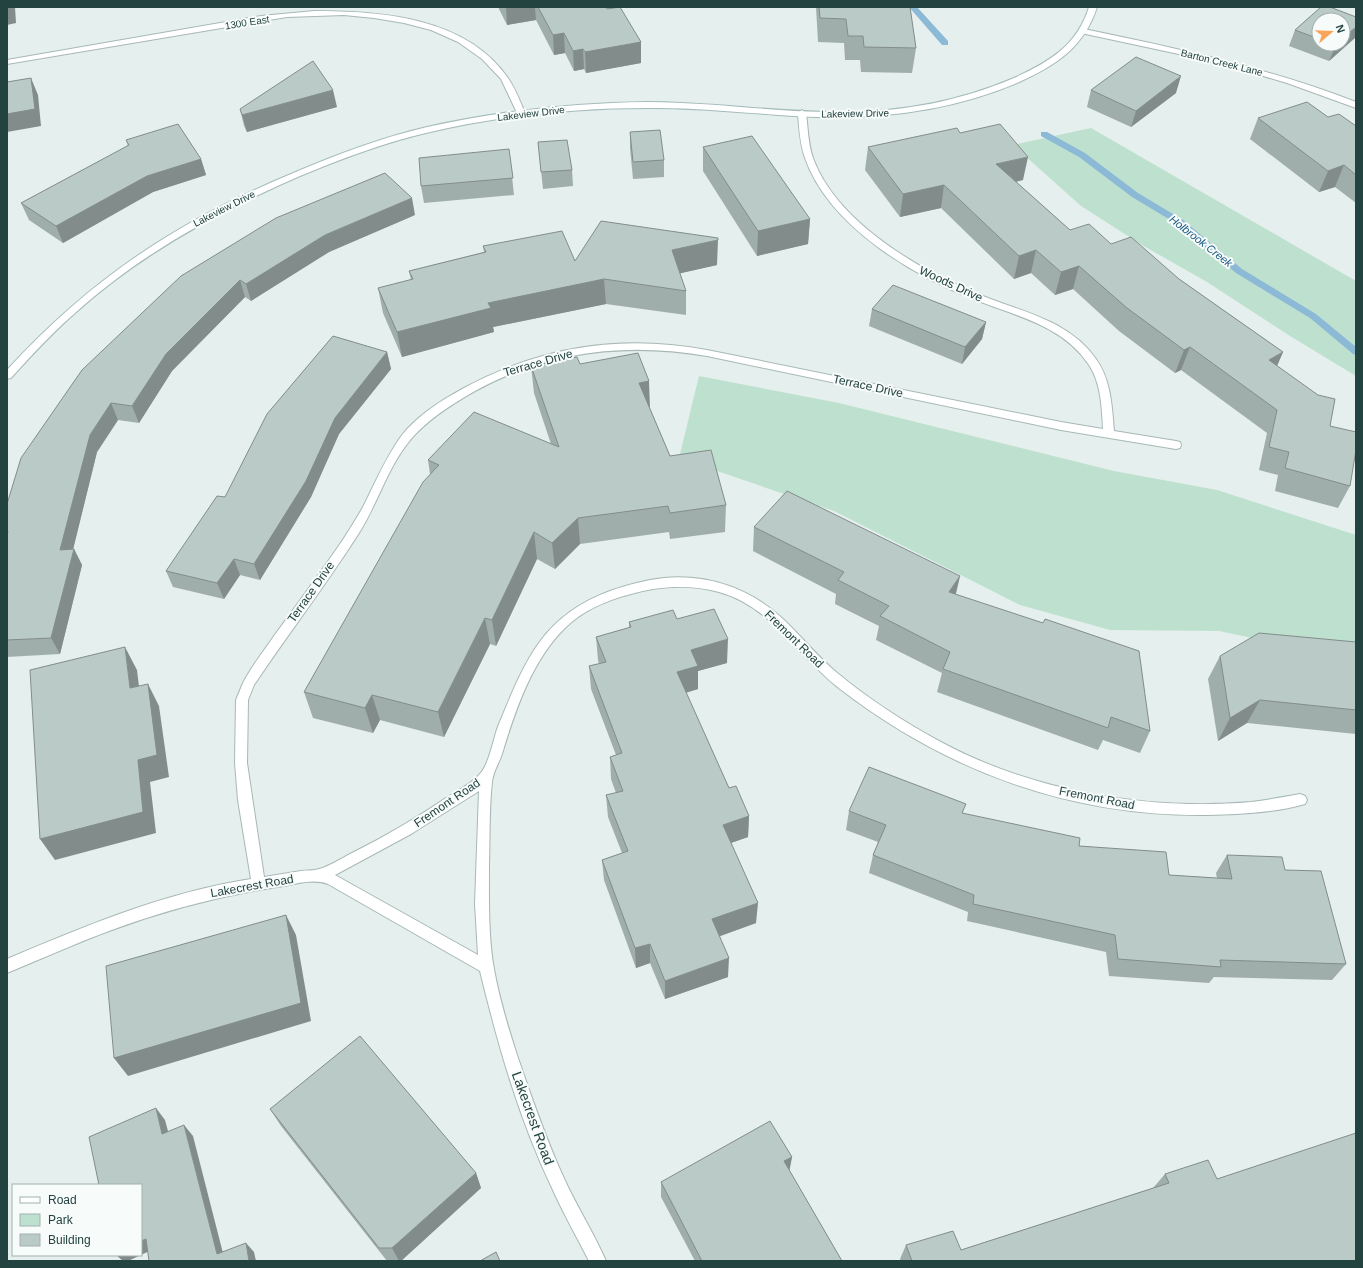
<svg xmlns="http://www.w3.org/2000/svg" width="1363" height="1268" viewBox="0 0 1363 1268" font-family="Helvetica,sans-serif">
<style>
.green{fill:#bee1cf}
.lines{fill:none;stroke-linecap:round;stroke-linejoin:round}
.stream{fill:#8cb9d6;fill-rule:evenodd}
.street-casing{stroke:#a7b8b6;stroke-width:2}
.secondary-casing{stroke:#a3bbb9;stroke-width:2}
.street{fill:#fff;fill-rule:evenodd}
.secondary{fill:#fff;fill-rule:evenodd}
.wall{fill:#a0aeab;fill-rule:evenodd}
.shaded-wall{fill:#828d8b}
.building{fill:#bacac7;stroke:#828d8b}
.labels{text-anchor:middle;stroke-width:4;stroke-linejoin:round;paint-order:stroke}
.far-street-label{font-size:10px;fill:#234341;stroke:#f7fbfa}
.far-water-label{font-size:11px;font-style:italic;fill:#195983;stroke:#f7fbfa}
.street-label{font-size:12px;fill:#234341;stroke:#f7fbfa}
.near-street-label{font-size:14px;fill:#234341;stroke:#f7fbfa}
</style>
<rect width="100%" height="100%" fill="#e5efed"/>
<path class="green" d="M1091,128L1356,281V376L1290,336L1207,282L1142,245L1081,206L1013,145Z
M699,376L839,403L1114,471L1217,490L1356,535V660L1219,631L1110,630L1020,605L834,511L679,458Z"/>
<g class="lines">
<path class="stream" d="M909,7H917L948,41V45H942Z
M1041,132H1047L1085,153L1138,193L1183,220L1242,269L1316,314L1356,347V355L1353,354L1310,318L1236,273L1177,224L1132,197L1079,157L1041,136Z"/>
<defs>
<path id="street" d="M314,11C381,11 466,17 508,78C515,88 520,101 525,113L524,115H518L501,79L482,59L458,42L431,30L404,23L374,18L344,15L287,17L7,64V60L261,16Z
M1081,29H1084C1176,48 1268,68 1356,102V108L1287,83L1253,73L1188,56L1081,33Z
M802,110L806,113C808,128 808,144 813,158C837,224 925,274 988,298C1027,313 1070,322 1096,359C1111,380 1112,406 1114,431L1176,441L1180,442L1181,445L1180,448L1176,449L1061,430L707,356C625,342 548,351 475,391C452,404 428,419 411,439C388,466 378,503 359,533C326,585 288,634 254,685L248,700L247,763L264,877C276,875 288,873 301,871C306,870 314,871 319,869C330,866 342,858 352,853C386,836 418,817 449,796C459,790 471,784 479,775C490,764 493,738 499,724C525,661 542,616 610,591C627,585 646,580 664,578C709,574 751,589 783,619C801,636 817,656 836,672C866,697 904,722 939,741C1031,791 1146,811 1251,802C1267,800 1284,797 1300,794L1305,796L1307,800L1305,804C1274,813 1240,814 1208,815C1072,817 948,772 840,689C800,658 771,606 719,592C690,584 659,586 631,594C607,600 582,611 565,628C532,660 515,711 502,754C499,763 493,772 492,782C489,809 490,837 489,864C489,897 488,937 494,969C499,998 508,1027 517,1055C531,1096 545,1136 562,1174C575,1204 593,1231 606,1261H589C577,1237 563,1213 552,1188C519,1119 498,1045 480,971L328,884C313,878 292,885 277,887C219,896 163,911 109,931C74,944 41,959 7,973V959C85,926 166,892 251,879L238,800L235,763L236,700L243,683C251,667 264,651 274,636C296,606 317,577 338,547C347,534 355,521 363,507C375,483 386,457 402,435C418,415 442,400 464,388C542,346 621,334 707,350L1061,422L1103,429C1102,408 1101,383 1089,365C1064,327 1020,317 981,302C916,278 829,227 805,158C800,144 799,128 798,113ZM479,791L475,904L478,955L335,875L411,834Z"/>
<path id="secondary" d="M1089,7H1097C1084,48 1055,66 1017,83C953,110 885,119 816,117C760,115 704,107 647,108C573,108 498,116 426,133C383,143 341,159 300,176C219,211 140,254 74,314C51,334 31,356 11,378L7,379V370C90,279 178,221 291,174C335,155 380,138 427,127C499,111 573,103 647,102C713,102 778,113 844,112C903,112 960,101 1014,78C1049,62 1077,46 1089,7Z"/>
</defs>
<use href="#street" class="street-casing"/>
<use href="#secondary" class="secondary-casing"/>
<use href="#street" class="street"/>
<use href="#secondary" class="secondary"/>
</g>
<path class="wall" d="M498,7H605L607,9L641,42V63L586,73L584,69L574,71L565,53L554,55L536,20L507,25Z
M816,7H910L916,48L912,73L861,72L860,60H845L844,43L818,42Z
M1321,7H1330L1356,17V37L1329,61L1289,46L1295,30ZM1319,20H1343V44H1319Z
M1091,90L1176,93L1131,127L1087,107Z
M337,107L247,132L244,126L240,109Z
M1328,117L1356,126V203L1335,187L1319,192L1250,139L1258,118Z
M630,132L664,160V177L633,179L630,148Z
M960,133L1023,180L1016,182L1070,230L1111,244L1179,279L1283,352L1277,366L1330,426L1350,486L1338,508L1275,491L1278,475L1259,470L1267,433L1181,370L1175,373L1119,331L1073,289L1055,295L1031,273L1014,279L941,208L900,217L865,170L868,147Z
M126,140L201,159L206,175L153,192L63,243L29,220L21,203L128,146Z
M538,142L572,170L573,186L543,189Z
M703,147L810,219L808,244L757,256L703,171Z
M509,149L514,195L424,203L421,186Z
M415,215L329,252L251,301L245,297L172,371L139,423L118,420L97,452L73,549H74L82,565L60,654L7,657V504L181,276Z
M483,246L575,261L717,265L680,273L686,291V315L606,304L493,327L494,332L402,357L383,313L378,288L411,280L409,271L484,252Z
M872,309L986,322L982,339L962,364L869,326Z
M387,352L391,369L339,434L311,497L260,580L240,575L224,599L173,587L166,571L225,497Z
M580,364L650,409L670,456L726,505L725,532L670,539L669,532L580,544L555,569L537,559L496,646L490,644L444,737L380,720L373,733L313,718L304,692L430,474L428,460L551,444L534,393L531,366Z
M754,527L960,576L956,594L1150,731L1140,753L1103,740L1098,750L937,692L942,673L876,640L879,626L835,604L836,594L753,551Z
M677,619L727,663L698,671V689L686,693L729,788L749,816L748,837L731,843L756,923L720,936L728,977L665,999L650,963L636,968L604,880L602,860L622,853L608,817L606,795L616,793L611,779L610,757L616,755L591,689L589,666L599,664L598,660L596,637L629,628V622Z
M1356,642V734L1247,723L1218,741L1208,679L1220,656Z
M849,811L963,813L1079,846L1169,875L1217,878L1216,873L1227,855L1285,870L1346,964L1332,980L1214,977L1209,983L1109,976L1106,952L967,921L968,912L869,873L873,855L878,842L846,830Z
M270,1109L476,1173L481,1188L401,1261H387L281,1126Z
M792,1157L789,1170L842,1261H695L661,1197V1182Z
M1165,1174L1217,1179L1356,1261H901L900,1259L906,1245L961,1250L1153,1188Z"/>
<path class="shaded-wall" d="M7,7H15L16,23L7,25L8,28H7Z
M506,7H535L536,20L507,25Z
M1356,27V37L1329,61L1336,45L1337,44H1343V38Z
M564,33L565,53L554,55L553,35Z
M641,42V63L586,73L585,52Z
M583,49L584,69L574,71L573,51Z
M1181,76L1176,93L1131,127L1136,111Z
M31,78L38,95L41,126L7,132V114Z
M333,90L337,107L247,132L242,115Z
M1028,157L1023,180L992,187L996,164Z
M201,159L206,175L153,192L63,243L56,226L147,176Z
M1344,165L1335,187L1319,192L1328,171Z
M944,185L941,208L900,217L903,194Z
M412,198L415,215L329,252L251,301L246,284L325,235Z
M810,219L808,244L757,256L758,231Z
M718,240L717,265L673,275L672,250Z
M1036,250L1031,273L1014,279L1019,256Z
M1079,266L1073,289L1055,295L1061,272Z
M604,279L606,304L493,327L494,332L402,357L397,332L488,303Z
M240,280L245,297L172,371L139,423L132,406L166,354Z
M986,322L982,339L962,364L965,347Z
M1190,347L1181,370L1175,373L1184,350Z
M387,352L391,369L339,434L311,497L260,580L254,564L335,418Z
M1283,352L1273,375L1269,360Z
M649,381L650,409L640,410L639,383Z
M111,403L118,420L97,452L69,566L60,550L90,435Z
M578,518L580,544L555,569L552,543Z
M534,532L537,559L496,646L492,620Z
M74,549L82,565L60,654L51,638Z
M234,559L240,575L224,599L217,583Z
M960,576L954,600L949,592Z
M485,618L490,644L444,737L438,712Z
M728,639L727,663L698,671V689L677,695V672L691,650Z
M125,647L137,670L142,711L130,688Z
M148,684L159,706L169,777L150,782L156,833L55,860L40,839L138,760Z
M372,695L380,720L373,733L365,708Z
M1260,700L1247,723L1218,741L1230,718Z
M749,816L748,837L722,846L723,825Z
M758,903L756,923L712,939V919Z
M286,915L296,935L311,1021L128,1076L114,1058Z
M650,944V963L636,968L635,948Z
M729,958L728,977L665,999V981Z
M156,1108L165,1120L172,1146L162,1134Z
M184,1125L193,1136L225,1261L217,1254Z
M792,1157L789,1173L784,1161Z
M476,1173L481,1188L401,1261H399L392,1248Z
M146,1239L156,1248L128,1261H123L116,1255H141V1241Z
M246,1243L254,1252L256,1261H249Z"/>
<path class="building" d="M538,7H605L607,9L620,7L641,42L585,52L583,49L573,51L564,33L553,35Z
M819,7H910L916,48L864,47L863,36H848L846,19L820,18Z
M1321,7H1330L1356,17V27L1343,38V20H1319V39L1295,30Z
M1136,57L1181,76L1136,111L1091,90Z
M313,61L333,90L242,115L240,109Z
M31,78L35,109L7,114V82Z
M1307,102L1328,117L1339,114L1356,126V175L1344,165L1328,171L1258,118Z
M178,124L201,159L147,176L56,226L21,203L129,145L126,140Z
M1000,124L1028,157L996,164L1070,230L1089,224L1111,244L1131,237L1179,279L1283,352L1269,360L1318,395L1335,399L1330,426L1356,432V450L1350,486L1285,468L1289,452L1269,447L1277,410L1190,347L1184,350L1127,308L1079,266L1061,272L1036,250L1019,256L944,185L903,194L868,147L957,128L960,133Z
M660,130L664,160L633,162L630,132Z
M752,136L810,219L758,231L703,147Z
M567,140L572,170L541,172L538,142Z
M509,149L513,178L421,186L419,158Z
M385,173L412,198L325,235L246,284L240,280L166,354L132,406L111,403L90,435L60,550L74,549L51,638L7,640V535L8,531H7V504L21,458L82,370L181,276L276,218Z
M601,221L718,238V240L672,250L686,291L604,279L488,303L491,308L397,332L378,288L413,279L409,271L486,252L483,246L562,231L575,261Z
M893,285L986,322L965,347L872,309Z
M333,336L387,352L335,418L306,481L254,564L234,559L217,583L166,571L217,496L225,497L267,414Z
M638,353L649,381L639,383L670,456L711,450L726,505L670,513L668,506L578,518L552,543L534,532L492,620L485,618L438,712L372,695L365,708L304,692L423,482L439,465L428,460L474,412L559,447L531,366L577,357L580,364Z
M787,491L960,576L949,592L1043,623L1045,619L1139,651L1150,731L1111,717L1108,728L943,669L950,652L880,616L889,606L838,580L844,572L754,527Z
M714,609L728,639L691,650L698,666L677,672L729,788L736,786L749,816L723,825L758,903L712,919L729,958L665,981L650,944L635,948L602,860L628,851L606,795L623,791L610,757L622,753L589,666L606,662L596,637L631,627L629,622L673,610L677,619Z
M1259,633L1356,642V710L1260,700L1230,718L1220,656Z
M125,647L130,688L148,684L157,755L138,760L143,812L40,839L30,670Z
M869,767L966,804L962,813L1080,838L1079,846L1166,852L1169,875L1232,879L1227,855L1282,857L1285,870L1321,871L1346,964L1220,960L1221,967L1118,959L1115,935L973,904L974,895L873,855L886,825L849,811Z
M286,915L301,1003L114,1058L106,966Z
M360,1036L476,1173L392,1248H379L270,1109Z
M156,1108L162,1134L184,1125L217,1254L246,1243L249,1261H149L146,1239L141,1241V1185H99L89,1137Z
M770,1121L792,1157L784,1161L842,1261H702L661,1182Z
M1356,1133V1261H912L906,1245L953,1231L961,1250L1169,1183L1165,1174L1208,1160L1217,1179Z
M496,1252L500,1261H480Z"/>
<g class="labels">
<g class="far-street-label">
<text transform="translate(247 22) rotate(-9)" y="4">1300 East</text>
<text transform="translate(1222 62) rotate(14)" y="4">Barton Creek Lane</text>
<text transform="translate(531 113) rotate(-7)" y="4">Lakeview Drive</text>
<text transform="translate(855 113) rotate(-1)" y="4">Lakeview Drive</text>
<text transform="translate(224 208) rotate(-27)" y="4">Lakeview Drive</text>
</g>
<g class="far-water-label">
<text transform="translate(1201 241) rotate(38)" y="4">Holbrook Creek</text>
</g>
<g class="street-label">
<text transform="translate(951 284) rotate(25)" y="4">Woods Drive</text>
<text transform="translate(538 363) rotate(-16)" y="4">Terrace Drive</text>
<text transform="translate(868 386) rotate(12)" y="4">Terrace Drive</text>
<text transform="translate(311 592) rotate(-55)" y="4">Terrace Drive</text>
<text transform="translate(794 639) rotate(44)" y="4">Fremont Road</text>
<text transform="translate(1097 798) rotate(11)" y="4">Fremont Road</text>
<text transform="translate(447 803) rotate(-34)" y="4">Fremont Road</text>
<text transform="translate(252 886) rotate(-10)" y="4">Lakecrest Road</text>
</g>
<g class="near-street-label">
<text transform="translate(533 1118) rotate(70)" y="5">Lakecrest Road</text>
</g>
</g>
<rect width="1363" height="1268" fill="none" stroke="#234341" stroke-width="16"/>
<rect x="12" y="1184" width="130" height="72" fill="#f7fbfa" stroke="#a2b1b0"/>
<rect x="20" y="1197" width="20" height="6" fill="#ffffff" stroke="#a2b1b0"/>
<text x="48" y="1204" font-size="12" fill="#234341">Road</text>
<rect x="20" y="1214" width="20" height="12" fill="#bee1cf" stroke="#a2b1b0"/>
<text x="48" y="1224" font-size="12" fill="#234341">Park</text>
<rect x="20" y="1234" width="20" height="12" fill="#bacac7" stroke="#a2b1b0"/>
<text x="48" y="1244" font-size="12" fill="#234341">Building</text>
<g transform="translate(1331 32) rotate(71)"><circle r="19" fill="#f7fbfa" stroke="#a2b1b0"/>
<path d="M0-3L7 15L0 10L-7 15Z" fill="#f8a55a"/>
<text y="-6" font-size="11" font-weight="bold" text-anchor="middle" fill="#234341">N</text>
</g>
</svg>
